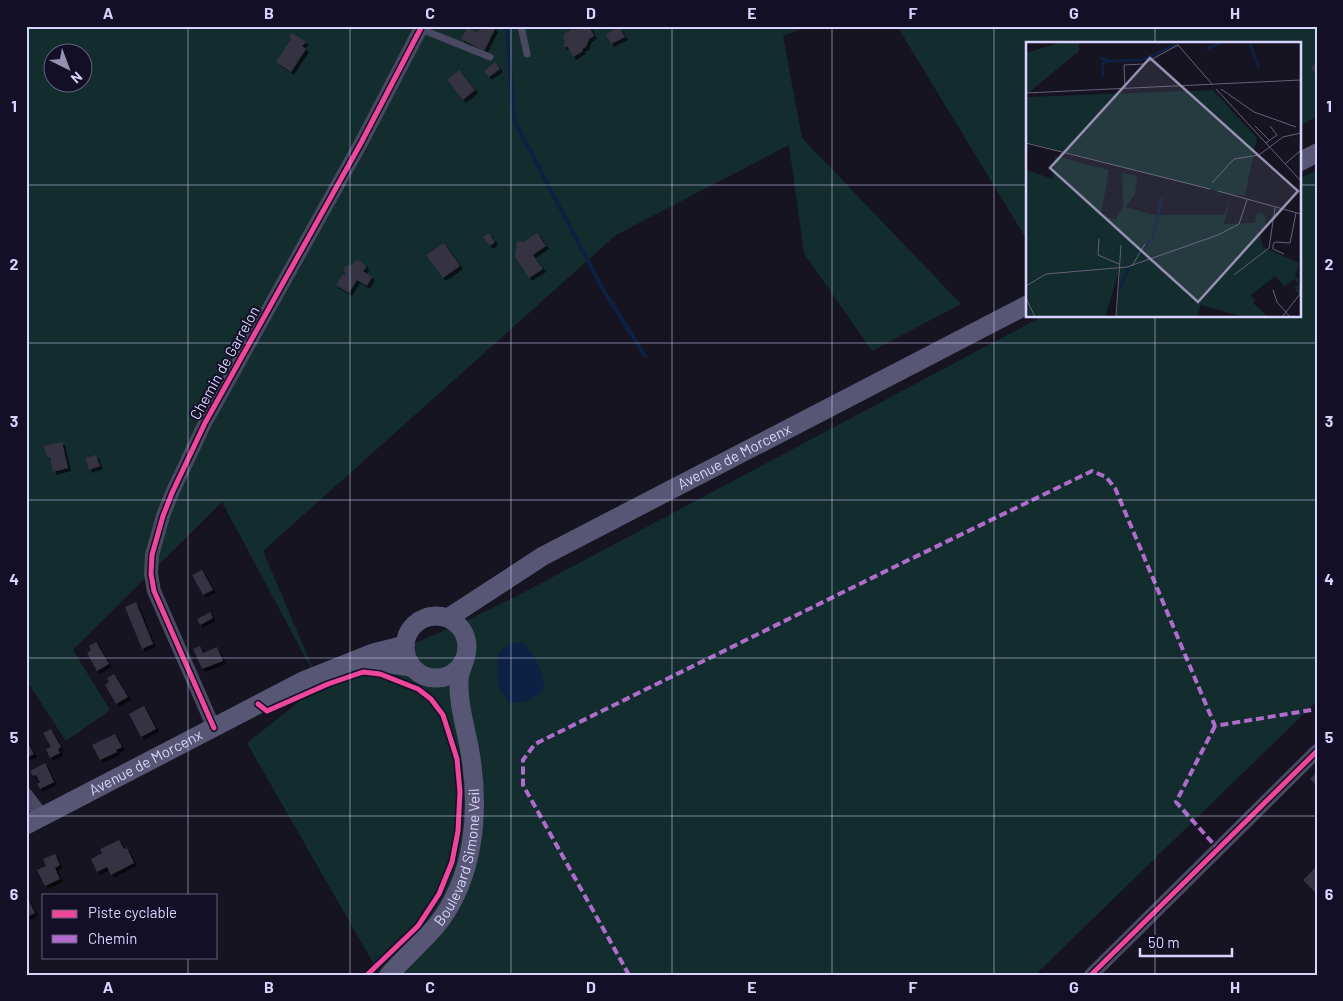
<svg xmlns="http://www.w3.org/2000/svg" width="1343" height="1001" viewBox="0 0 1343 1001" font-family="Barlow,sans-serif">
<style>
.green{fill:#132c2d;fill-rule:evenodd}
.water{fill:#0d2144}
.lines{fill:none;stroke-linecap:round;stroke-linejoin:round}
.stream{stroke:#0d2144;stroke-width:4}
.building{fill:#343243;filter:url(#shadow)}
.service{stroke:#4a4962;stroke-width:7}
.minor{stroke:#4a4962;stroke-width:14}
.secondary{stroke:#575674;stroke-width:19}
.quiet{stroke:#b06ccc;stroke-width:4;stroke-dasharray:8 4;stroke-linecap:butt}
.cycleway-casing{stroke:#130f26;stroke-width:8}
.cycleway{stroke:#ed469a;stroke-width:5}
.grid{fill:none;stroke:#d9d4ff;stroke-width:1;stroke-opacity:0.55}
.labels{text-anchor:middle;stroke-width:4;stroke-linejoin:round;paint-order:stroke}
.street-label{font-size:15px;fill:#d9d4ff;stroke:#130f26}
.inset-river{fill:none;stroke:#0d2144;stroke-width:2.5}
.inset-road{fill:none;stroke:#64617a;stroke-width:1}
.view{fill:#9591b1;fill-opacity:0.15;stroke:#9591b1;stroke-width:2.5}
.inset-edge{fill:none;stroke:#d9d4ff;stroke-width:2.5}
.neatline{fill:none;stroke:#d9d4ff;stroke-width:2}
.grid-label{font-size:16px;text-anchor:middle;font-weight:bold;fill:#d9d4ff}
</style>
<defs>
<filter id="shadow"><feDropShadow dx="3" dy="3" stdDeviation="0" flood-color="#0009"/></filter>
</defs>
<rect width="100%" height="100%" fill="#161421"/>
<path class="green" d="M26,26H809L783,36L802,138L961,304L872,351L804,253L789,145L616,235L263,551L320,685L463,622L517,596L1043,316H1299V179L1317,170V701L1035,975H380L247,743L320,685L222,502L73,650L110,710L66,741L30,686L26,684ZM52,52H82V82H52Z
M897,26H1317V117L1299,126V44H1027V240Z"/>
<path class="water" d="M522,642C538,659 541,668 545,690L525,702L509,703L500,690L497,671L499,653L508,644Z"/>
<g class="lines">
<path class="stream" d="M507,26L514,120L601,286L645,356"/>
</g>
<path class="building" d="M481,26H494L493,28L495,29L484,51L461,39L467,28L478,33Z
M583,26H589L594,36L589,39L586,47L582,49L583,51L573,57L568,47L563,46L565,41L563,39L564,34L574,28L575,30Z
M619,27L625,37L611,44L606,34Z
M292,33L306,42L302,46L306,49L291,72L276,62L291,39L289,37Z
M495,62L500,69L489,77L484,71Z
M1317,64V79L1311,66Z
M459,70L475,90L463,100L447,80Z
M489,233L495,242L490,246L483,237Z
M537,233L546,246L533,255L543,269L529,278L515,257L517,241L524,242Z
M444,243L460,266L443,278L426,255Z
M358,260L365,265L366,268L363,271L372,277L367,286L357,280L349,293L336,285L342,275H345L344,267L352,265L354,262Z
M62,442L68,468L53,472L50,457H47L44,446Z
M96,455L100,466L89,470L85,458Z
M202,570L213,590L203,595L192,575Z
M136,602L153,644L142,649L125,607Z
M210,612L213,618L200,625L197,619Z
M96,642L109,664L97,671L87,653L91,650L89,646Z
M200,646L203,653L217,647L223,661L202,669L193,649Z
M114,674L128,697L116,704L105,685L109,682L107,678Z
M144,706L156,729L141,737L129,714Z
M51,729L61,747L58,749L60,753L50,758L46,749L51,747L43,733Z
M115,734L122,747L116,750L117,752L100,760L92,745Z
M26,739L34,754L26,758Z
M45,763L54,782L40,789L37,784L40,782L36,775L33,776L30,771Z
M1317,772V786L1310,779Z
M119,840L124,849L127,848L134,863L111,875L107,867L97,872L91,859L102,853L100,849Z
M55,854L60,865L55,868L60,879L45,886L37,870L46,866L43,859Z
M1317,866V894L1303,880Z
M28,899L35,913L27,917L26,900Z"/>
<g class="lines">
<path class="service" d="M521,26L527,54
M421,29L490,57"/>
<path class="minor" d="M214,728L154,591L151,574L152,555L163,516L172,493L205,423L361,143L422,26
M26,795L42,816
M1091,975L1317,751"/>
<g class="secondary">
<path d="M1299,162L1317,153"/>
<circle cx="436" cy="647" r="31"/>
<path id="s1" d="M448,618L543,556L1027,305"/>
<path d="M361,662H378L411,667"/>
<path id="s2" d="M26,825L305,680L373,653L405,645"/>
<path id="s3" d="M389,975C404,958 421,943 436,926C475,878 480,810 470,752C466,728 458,705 459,680C459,674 463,665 465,659"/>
</g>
<path class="quiet" d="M1215,726L1176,802L1218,849
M629,975L523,785V760L535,744L888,570L1092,471L1106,477L1115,488L1215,726L1317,709"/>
<defs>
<path id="cycleway" d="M258,704L267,711L328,684L363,672L380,674L418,689L431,699L443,715L457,759L460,792L458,831L452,862L439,894L418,926L367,975
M214,728L154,591L151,574L152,555L163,516L172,493L205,423L361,143L422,26
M1091,975L1317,751"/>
</defs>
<use href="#cycleway" class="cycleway-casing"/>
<use href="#cycleway" class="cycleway"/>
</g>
<path class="grid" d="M188,26V895M350,26V975M511,26V975M672,26V975M832,26V975M994,26V975M1155,26V44M26,185H1027M1299,185H1317M1155,316V975M26,343H1317M26,500H1317M26,658H1317M26,816H1317M188,957V975"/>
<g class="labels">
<g class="street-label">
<text transform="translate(225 363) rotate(-61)" y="5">Chemin de Garrelon</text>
<text dy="5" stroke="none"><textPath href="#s1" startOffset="329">Avenue de Morcenx</textPath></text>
<text dy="5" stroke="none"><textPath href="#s2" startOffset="135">Avenue de Morcenx</textPath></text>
<text dy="5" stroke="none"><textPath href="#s3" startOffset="142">Boulevard Simone Veil</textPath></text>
</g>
</g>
<g transform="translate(1026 42)">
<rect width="275" height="275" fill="#161421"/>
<path d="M36,0H53V9L0,53V11ZM187,48L231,96L219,153H205L198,182L229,181L231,171L239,172L240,187L233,188L237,205L273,221L269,235L272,236L273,251L269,257L272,252L268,245L272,243L269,237L258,244L249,234L225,253L229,259L227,261L242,275H218L175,263L171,275H91L94,226L79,275H0V128L27,137L29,114L83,128L75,172L89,178L97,165L96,131L111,134L109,152L100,165L128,173H198L205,153L0,100V55Z" fill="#132c2d"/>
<path class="inset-river" d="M223,0L233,26M181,7L196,0M74,15L83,19L116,18L156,0M77,35V21L83,19M114,213L127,195L136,156M93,248L102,226"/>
<path class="inset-road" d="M99,46L98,23L117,22L152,3L186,42M190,47L275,139M195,47L228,70L270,85M0,51L275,38M229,84L244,99M0,101L184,147M240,101L251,93L244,84M259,122L275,108M186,141L208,117L233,113L257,95L275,91M192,149L275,172M73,197L72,213L93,222M258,212L247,207V203L249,200L264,201L270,171M106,224L119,202M208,233L243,206L249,166M0,244L20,232L101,225L192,193L213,182L221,158M247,248L251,260L264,275M0,256L9,275M90,275L95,203M256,275L274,252L275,225"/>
<path class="view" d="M124,16L272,149L172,260L24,126Z"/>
<rect width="275" height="275" class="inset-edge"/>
</g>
<rect width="1343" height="1001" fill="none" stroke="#130f26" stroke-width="55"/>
<rect x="42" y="894" width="175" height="65" fill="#130f26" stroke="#625e7d"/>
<rect x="52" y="910" width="25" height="8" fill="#ed469a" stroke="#625e7d"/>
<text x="88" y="918" font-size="15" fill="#d9d4ff">Piste cyclable</text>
<rect x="52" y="935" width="25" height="8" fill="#b06ccc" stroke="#625e7d"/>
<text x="88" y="944" font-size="15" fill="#d9d4ff">Chemin</text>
<g transform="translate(68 68) rotate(138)"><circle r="24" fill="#130f26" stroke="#625e7d"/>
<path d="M0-4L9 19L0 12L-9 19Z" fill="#9591b1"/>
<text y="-8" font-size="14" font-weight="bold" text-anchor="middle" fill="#d9d4ff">N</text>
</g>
<path d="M1140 948v8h92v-8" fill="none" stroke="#d9d4ff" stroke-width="2.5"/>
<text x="1148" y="948" font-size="15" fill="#d9d4ff" stroke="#130f26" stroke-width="4" paint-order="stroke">50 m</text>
<rect x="28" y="28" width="1288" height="946" class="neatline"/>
<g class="grid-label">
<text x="108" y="19">A</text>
<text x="269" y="19">B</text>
<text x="430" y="19">C</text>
<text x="591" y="19">D</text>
<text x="752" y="19">E</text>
<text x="913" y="19">F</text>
<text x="1074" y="19">G</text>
<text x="1235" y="19">H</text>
<text x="14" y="112">1</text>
<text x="1329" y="112">1</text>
<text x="14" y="270">2</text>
<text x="1329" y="270">2</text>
<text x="14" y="427">3</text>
<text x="1329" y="427">3</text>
<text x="14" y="585">4</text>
<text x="1329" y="585">4</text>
<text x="14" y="743">5</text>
<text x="1329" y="743">5</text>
<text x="14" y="900">6</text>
<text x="1329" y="900">6</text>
<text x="108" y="993">A</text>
<text x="269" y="993">B</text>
<text x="430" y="993">C</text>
<text x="591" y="993">D</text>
<text x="752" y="993">E</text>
<text x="913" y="993">F</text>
<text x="1074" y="993">G</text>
<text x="1235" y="993">H</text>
</g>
</svg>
